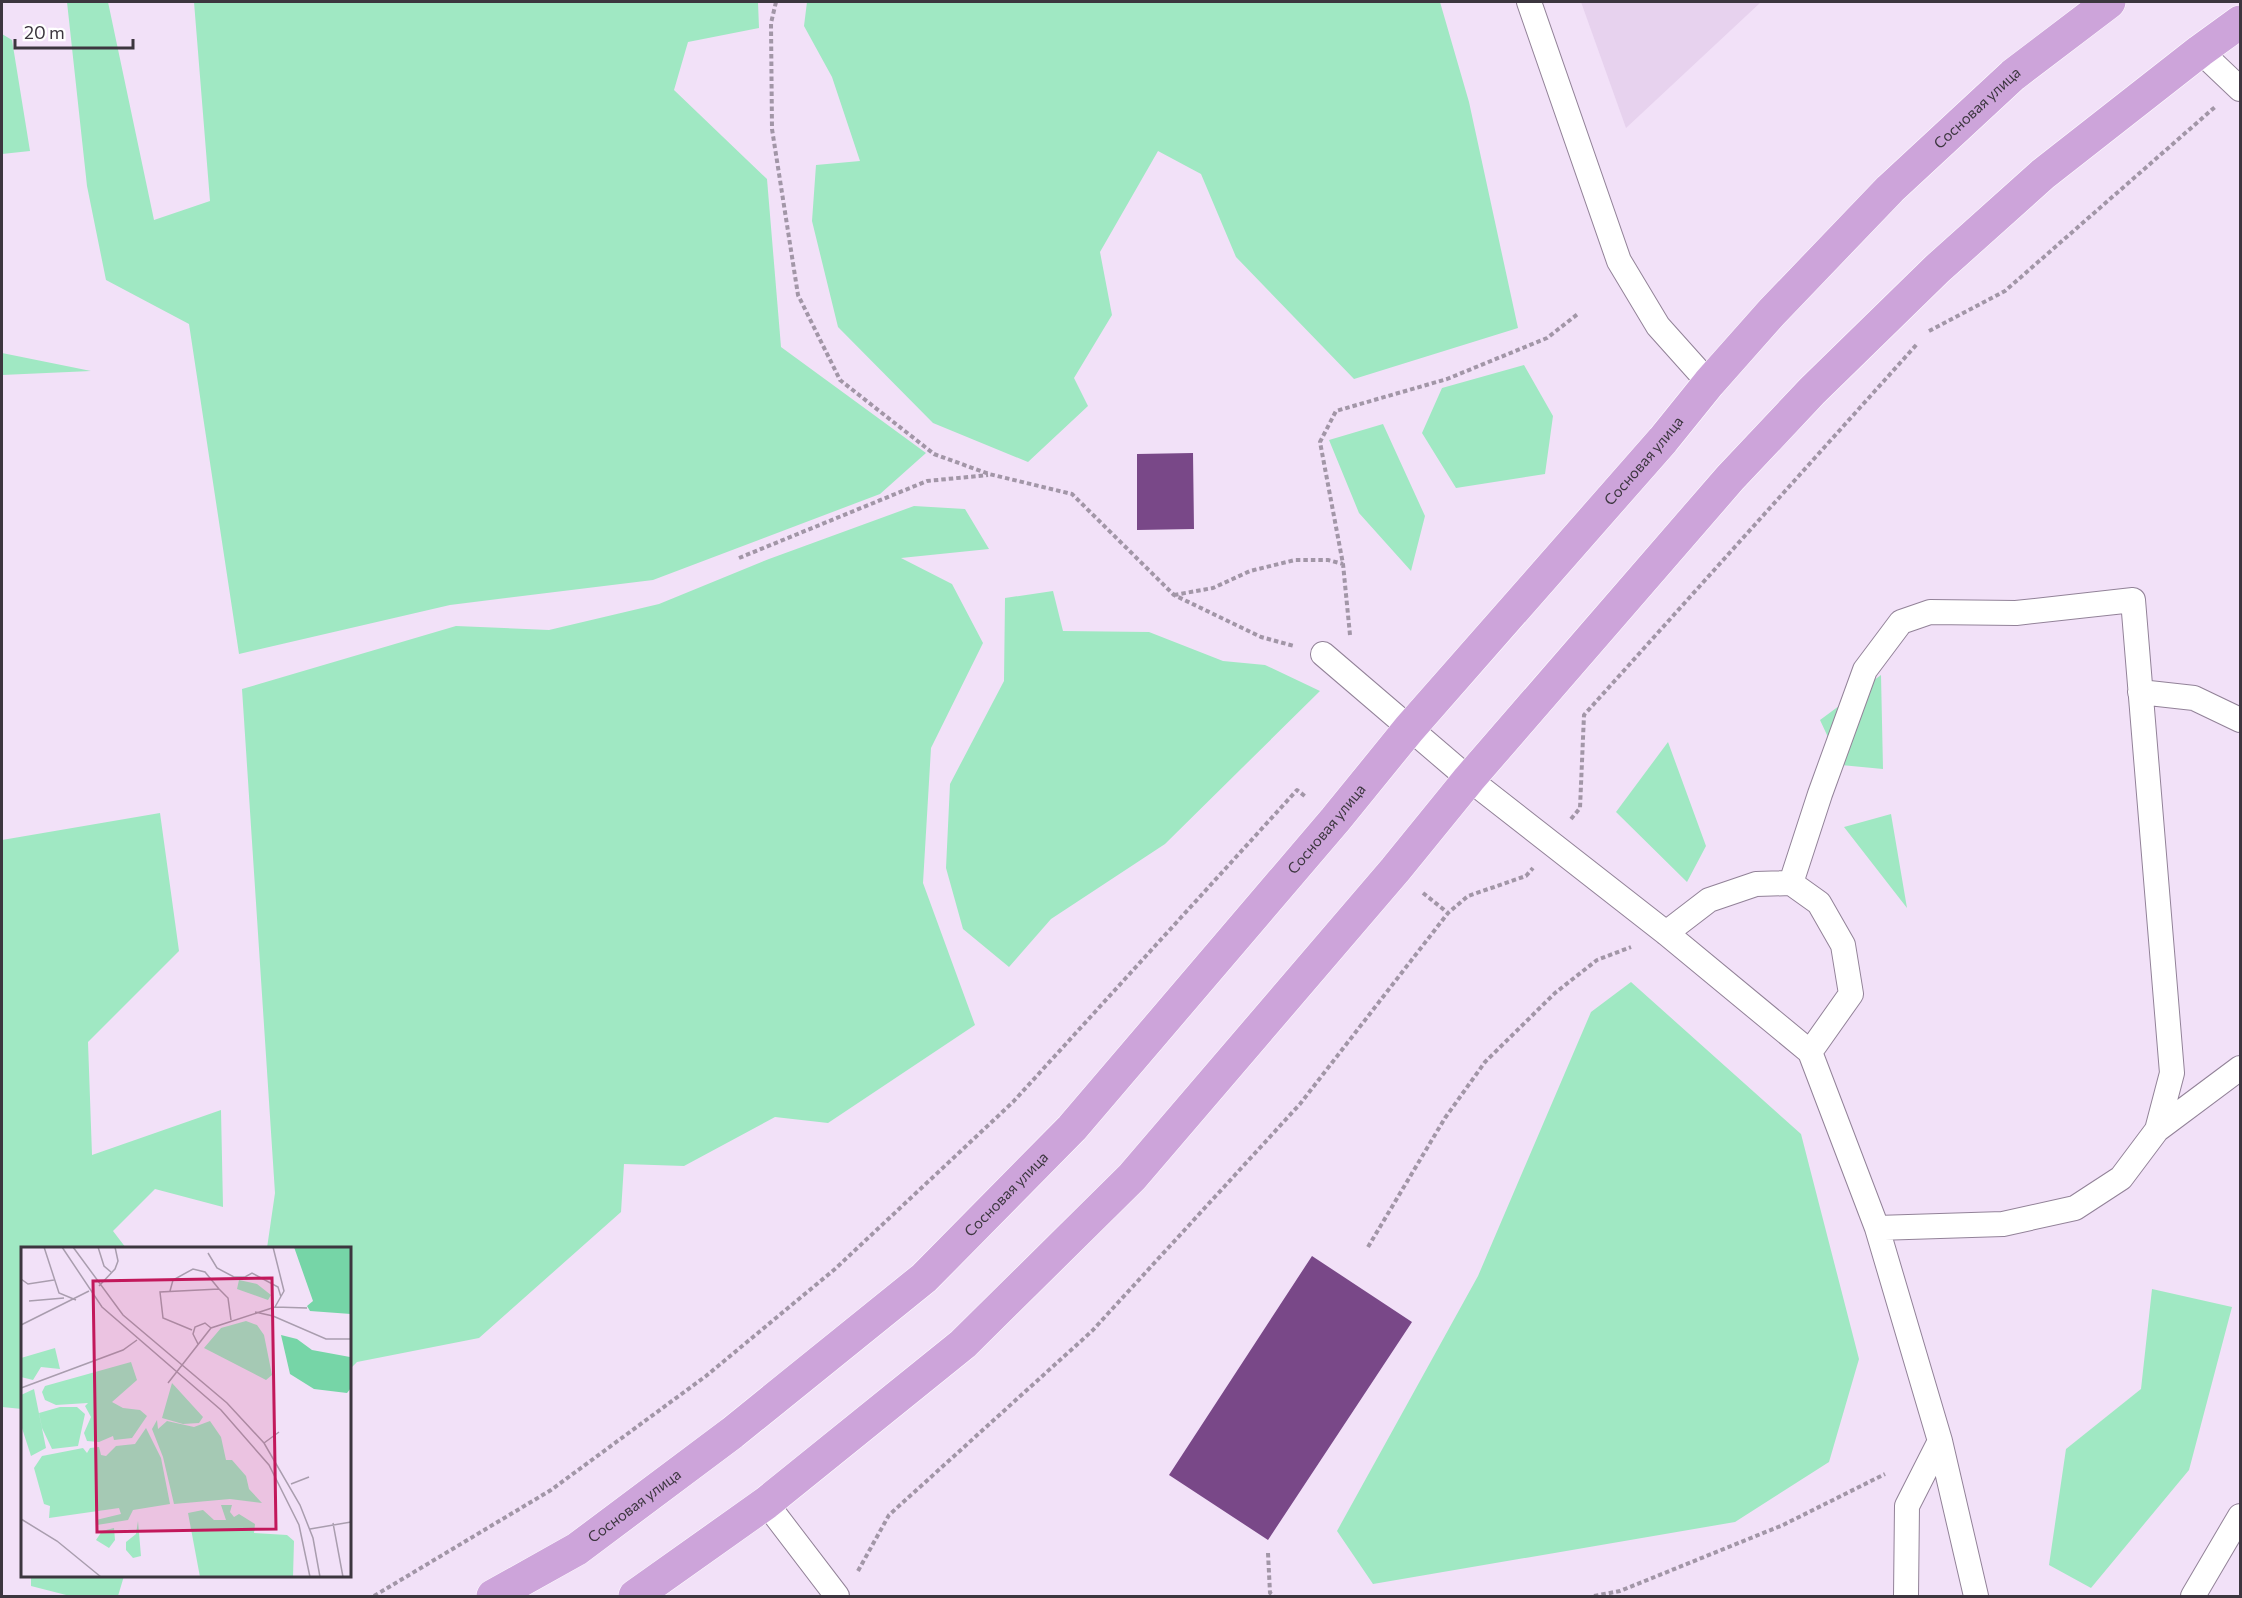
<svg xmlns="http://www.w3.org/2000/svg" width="2242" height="1598" viewBox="0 0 2242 1598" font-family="Commissioner,sans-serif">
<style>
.built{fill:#e7d2ee}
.green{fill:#a0e8c3}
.building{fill:#794888}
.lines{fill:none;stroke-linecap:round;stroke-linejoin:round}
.service-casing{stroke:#928298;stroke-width:26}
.primary-casing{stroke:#fff;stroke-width:34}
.path{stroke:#a296a7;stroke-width:4;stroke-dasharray:4.5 3;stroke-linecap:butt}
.service{stroke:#fff;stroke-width:24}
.primary{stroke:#cda4da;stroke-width:33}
.labels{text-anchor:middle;stroke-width:6;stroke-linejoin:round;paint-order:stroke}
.street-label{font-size:15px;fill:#3c363f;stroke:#fff}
.inset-road{fill:none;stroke:#a99dae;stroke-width:1.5}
.view{fill:#c2185b;fill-opacity:0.15;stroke:#c2185b;stroke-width:3}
.inset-edge{fill:none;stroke:#3c363f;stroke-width:3}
</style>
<rect width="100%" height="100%" fill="#f2e1f8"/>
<path class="built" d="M1581,2H1761L1626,128Z"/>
<path class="green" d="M67,2H108L154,220L210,201L194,2H758L759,28L688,42L674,90L767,179L781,347L926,453L880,494L653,580L450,605L239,654L189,324L106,280L87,186Z
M807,2H1440L1469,102L1518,328L1354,379L1236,257L1201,174L1158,151L1100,252L1112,315L1074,378L1088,406L1028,462L933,423L838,327L812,221L816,165L860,161L832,77L804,26Z
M2,34L12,40L30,151L2,154Z
M2,353L91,371L2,375Z
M1524,365L1553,416L1545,474L1456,488L1422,433L1442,388Z
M1383,424L1425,516L1411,571L1359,513L1329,440Z
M914,506L965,509L989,549L901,558L952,584L983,643L931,748L923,883L975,1025L828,1123L775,1117L684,1166L624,1164L621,1212L479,1338L357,1362L350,1369V1248H267L275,1193L242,689L456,626L549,630L659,604L769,559Z
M1053,591L1063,631L1149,632L1223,661L1265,665L1320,691L1165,844L1051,919L1009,967L963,929L946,868L950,784L1004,681L1005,598Z
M1881,675L1883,769L1841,765L1820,720Z
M1668,742L1706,846L1687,882L1616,812Z
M160,813L179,951L88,1042L92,1155L221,1110L223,1207L155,1189L113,1231L126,1248H22V1409L2,1407V840Z
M1891,814L1907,908L1844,827Z
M1631,982L1801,1134L1859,1359L1829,1462L1735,1522L1373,1584L1337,1531L1478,1276L1591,1012Z
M2152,1289L2232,1307L2189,1470L2091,1588L2049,1565L2066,1449L2141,1389Z
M31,1576H124L118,1596H70L31,1586Z"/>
<path class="building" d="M1193,453L1194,529L1137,530V454Z
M1312,1256L1412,1322L1268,1540L1169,1475Z"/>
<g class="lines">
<defs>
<path id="service" d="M1529,2L1619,261L1658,326L1709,383
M2200,51L2240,89
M1323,654L1469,779L1666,933L1810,1052L1877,1228L1940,1441L1976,1596
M2140,692L2194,698L2240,720
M1791,883L1820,794L1865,670L1901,622L1930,612L2016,613L2133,600L2172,1073L2157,1130L2121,1178L2075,1208L2003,1224L1877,1228
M1666,933L1709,900L1756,884L1791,883L1819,903L1843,945L1851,994L1810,1052
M2157,1130L2240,1068
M766,1503L837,1596
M1906,1596L1907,1506L1940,1441
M2193,1596L2240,1516"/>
<g id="primary">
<path id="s1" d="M493,1596L577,1549L732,1433L924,1278L1072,1128L1335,820L1409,729L1663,440L1709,383L1772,312L1890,189L2013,75L2109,2"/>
<path d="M635,1596L766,1503L963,1344L1132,1177L1395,870L1469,779L1730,478L1812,391L1937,269L2043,174L2200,51L2240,22"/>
</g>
</defs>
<use href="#service" class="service-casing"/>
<use href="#primary" class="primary-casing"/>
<path class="path" d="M776,2L771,23L772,129L798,295L840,380L934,454L989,474L1072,494L1174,595L1261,637L1294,646
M1929,331L2005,291L2215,107
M739,558L927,481L988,475
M1174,595L1213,588L1250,571L1295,560H1328L1343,564
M1350,635L1343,564L1320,442L1336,411L1447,379L1547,338L1579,313
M1571,819L1580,808L1584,715L1918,343
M1423,893L1448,913
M1368,1247L1445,1118L1485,1062L1555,993L1597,960L1631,947
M1268,1553L1270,1593L1274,1596
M858,1571L889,1515L1092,1331L1300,1104L1448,913L1468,896L1526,876L1533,868
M374,1596L551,1490L706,1376L835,1269L1013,1102L1297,790L1306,797
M1594,1596L1620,1591L1783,1525L1885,1474"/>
<use href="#service" class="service"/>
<use href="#primary" class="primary"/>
</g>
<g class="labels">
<g class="street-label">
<text dy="5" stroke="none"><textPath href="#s1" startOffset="2112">Сосновая улица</textPath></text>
<text dy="5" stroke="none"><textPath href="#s1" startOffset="1626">Сосновая улица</textPath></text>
<text dy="5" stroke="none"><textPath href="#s1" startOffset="1140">Сосновая улица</textPath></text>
<text dy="5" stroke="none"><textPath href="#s1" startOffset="654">Сосновая улица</textPath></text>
<text dy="5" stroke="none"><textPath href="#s1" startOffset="168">Сосновая улица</textPath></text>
</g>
</g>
<g transform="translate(21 1247)">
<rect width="330" height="330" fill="#f2e1f8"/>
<path d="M218,33L236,37L250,48L247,53L216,42ZM225,74L236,78L243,88L251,128L245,133L183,101L200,81ZM34,101L39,122L20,120L12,133L0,130V111ZM110,115L116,133L91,155L102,161L119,163L126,169L111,191L93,193L92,189L78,195L66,194L63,186L70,170L64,159L67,156L35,158L24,153L21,145L24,139ZM151,136L182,170L178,176L162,177L141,171ZM13,142L25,201L10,209L0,178V148ZM39,160H56L64,167L57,199L31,202L21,181L18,166ZM136,173L137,182L146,174L173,180L189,174L200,190L205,213H211L225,229L228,242L241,256L209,252L153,257L142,210L131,182ZM125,181L140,211L149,257L112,263L107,273L76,278L75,273L100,267L98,261L28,271L29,259L23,257L13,221L21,209L62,201L66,206L69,201L78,200L80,208L85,209L95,199L114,197ZM200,258H211L209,265L213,270L218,267L234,277L233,286L266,288L273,294L272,330H179L167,266L182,263L193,273H205ZM117,274L120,309L112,311L105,303V295L115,287ZM93,281L94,293L88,301L75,293L81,284Z" fill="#a0e8c3"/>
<path d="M273,0H330V67L289,64L286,59L292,54ZM260,88L276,92L291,103L329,110L330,141L326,146L293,142L269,127Z" fill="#76d5a7"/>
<path class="inset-road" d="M23,0L38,46L55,53M41,0L81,60L200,163L248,218L278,278L289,330M52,0L102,68L206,156L243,196L279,258L292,291L299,330M77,0L83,19L90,25M252,0L263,44L254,60M187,6L196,21L213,30H224L231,26L257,40L260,50M0,32L7,37L33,33M78,39L94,22L97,14L94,0M149,44L152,33L172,22L184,25L198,42M8,54L43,51M234,65L252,69L305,92H330M0,78L68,44M171,83L142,71L139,45L198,42L207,51L210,73M177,97L172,87L174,80L184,76L190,81M147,136L190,81L254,60L286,61M0,141L102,103L116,93M243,196L258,185M270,237L288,230M0,272L36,294L80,330M312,276L322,330M289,282L330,275"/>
<path class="view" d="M251,31L255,282L76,285L72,34Z"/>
<rect width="330" height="330" class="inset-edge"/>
</g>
<rect width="2242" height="1598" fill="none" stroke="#3c363f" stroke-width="6"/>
<path d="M15 39v9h118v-9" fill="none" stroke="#3c363f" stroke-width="3"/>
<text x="24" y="39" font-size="18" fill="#3c363f" stroke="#ffffff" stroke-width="4.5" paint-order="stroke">20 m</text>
</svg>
